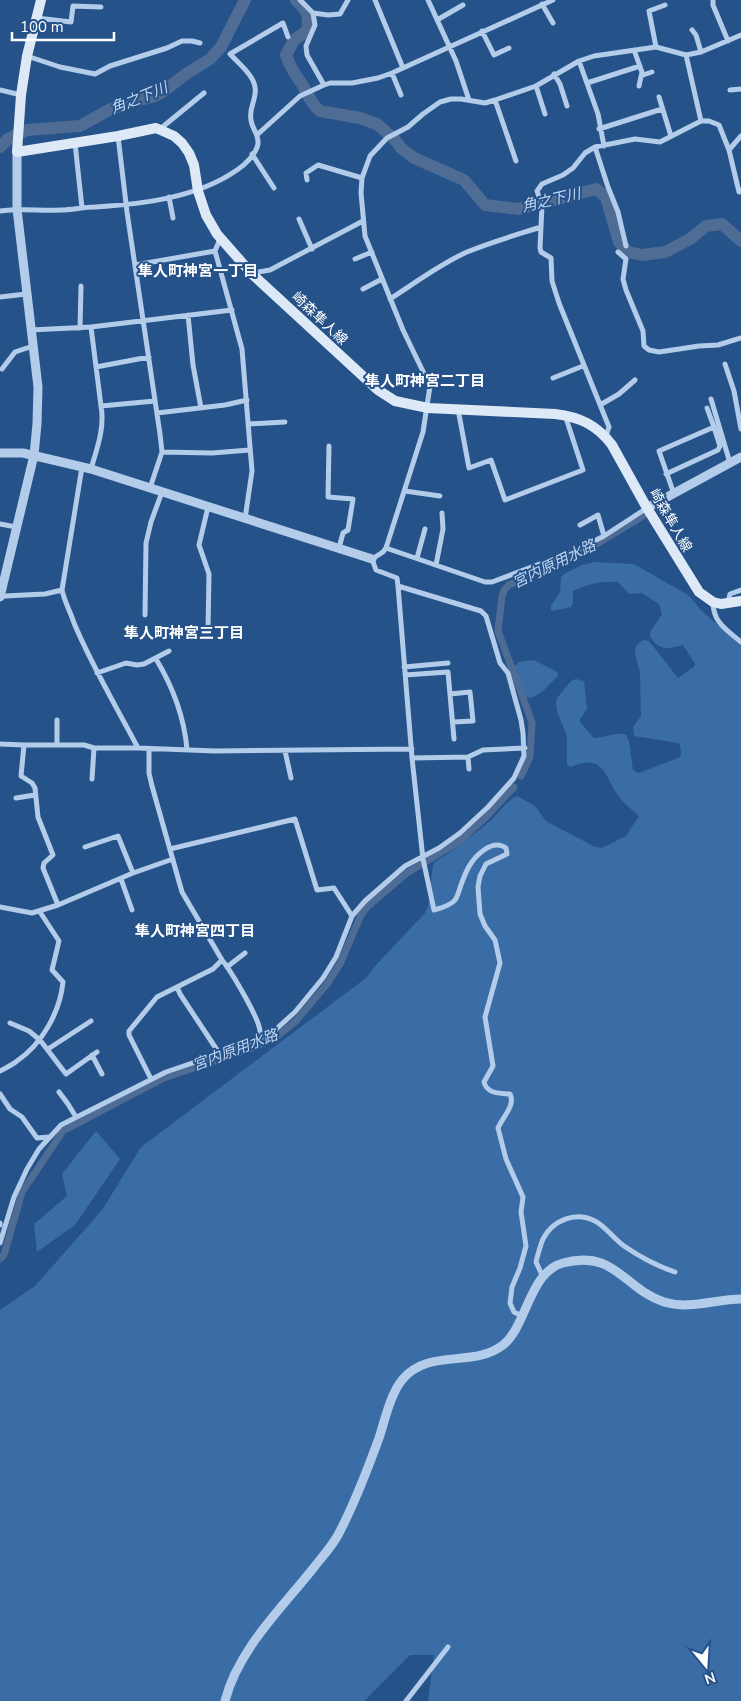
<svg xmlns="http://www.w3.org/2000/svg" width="741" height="1701" viewBox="0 0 741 1701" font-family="'Nunito Sans','Noto Sans JP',sans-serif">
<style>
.green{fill:#3a6ca6}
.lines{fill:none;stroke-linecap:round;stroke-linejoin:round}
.stream{stroke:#a8c7ea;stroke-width:2}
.canal{stroke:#4e6c94;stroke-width:7}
.river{stroke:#4e6c94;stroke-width:12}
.minor{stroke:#b3cce9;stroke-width:5}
.tertiary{stroke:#b3cce9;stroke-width:9}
.secondary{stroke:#dee9f8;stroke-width:10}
.labels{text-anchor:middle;stroke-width:4;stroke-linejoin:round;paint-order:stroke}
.street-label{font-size:14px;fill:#fff;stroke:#26528a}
.water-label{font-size:15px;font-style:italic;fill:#bfd6f1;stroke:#26528a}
.neighbourhood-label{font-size:15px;font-weight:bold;fill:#fff;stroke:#26528a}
</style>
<rect width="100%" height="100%" fill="#26528a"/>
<path class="green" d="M595,562L634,564L688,595L702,611L741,646V1701H428L434,1655H410L364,1701H0V1310L35,1286L102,1210L141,1147L366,978L376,965L425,913L428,906L433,866L435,862C455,849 474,835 492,819C501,811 506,801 517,796L535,806L546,821L595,847L602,848L626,836L639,816C633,810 624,804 619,797C605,777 604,752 571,767L567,765V736L557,711L556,703L557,698L571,681L576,679L584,681L587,709L580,719V722L594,738C606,738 615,731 626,735L629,741L633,770L639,773L680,757L681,753L680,745L678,743L634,736L633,727L641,716L640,672L635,654L636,646L643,640L649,641L678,678L695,666V664L683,645C671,647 664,652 654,642C652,639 650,638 650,635C651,628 659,620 662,614L659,604L642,593L629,594L618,582C602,581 588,584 573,591V603L571,607L553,611L551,610V606L560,592L561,577L564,574L582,565Z
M534,660L557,672L558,676C549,684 537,701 525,697L514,667L519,662Z
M96,1131L120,1159L75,1225L37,1252L34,1224L67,1196L62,1174Z"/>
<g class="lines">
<path class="stream" d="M741,241V242"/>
<path class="canal" d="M521,776L530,757L532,722L498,631L502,596L505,589L509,585L590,548L643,516
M0,1259L4,1255L22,1192L63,1131L164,1078L250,1049L275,1038L296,1021L327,984L340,964L361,915L368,906L407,873L460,841L484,819L514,787"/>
<path class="river" d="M296,0C307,11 310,15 307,31L294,40L286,55C290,67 295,74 302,84C308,94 310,103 320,111L360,118L377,124L395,140L401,148L414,158L464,180L485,205L519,209L596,189L606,197L619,242L628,252L642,255L665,252L690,239L706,226L722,224L741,241
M0,147L8,139L27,130L80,126L109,110L128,103L155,96L164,91L186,74L210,59L221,47L245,0"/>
<path class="minor" d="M300,0L313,13L315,25L306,46L307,55L324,85
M375,0L403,68
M428,0L456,61L469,100
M713,0V5L728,41
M542,4L553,23
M313,13L328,15L340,14L348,0
M37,18L71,22L73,6L101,7
M437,20L463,5
M692,30L696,35L701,52
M482,31L494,55L509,48
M656,47L649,11L665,5
M634,50L643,75L652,72
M686,55L701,121
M27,56L60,67L95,74L110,66L167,48L182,41H192L200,43
M579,61L598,114L604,146
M392,73L401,95
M554,74L560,84L567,106
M587,83L640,66
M536,86L545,114
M639,86L642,72
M0,90L21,95
M730,90L741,89
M659,97L671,136
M495,100L516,161
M160,129L204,93
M599,129L662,109
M258,134L300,96L324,85L330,83H352L378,78L392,73L553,0
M118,136L127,212L160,434L162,452L150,488
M75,143L82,208
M595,147L608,187L618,212L626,246
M729,150L741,136
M252,154L274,188
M307,180L306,173L318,165L362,178
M169,197L173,218
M0,211C21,208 40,211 61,210C72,210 84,207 95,207C142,204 197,198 237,170C245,165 256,154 258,144C259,134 252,129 251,120C249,109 254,104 255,94C258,78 240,65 230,54L283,23L288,37
M299,219L312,249
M215,251L242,349L252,471L245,519
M618,252L626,259L623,279L626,290L643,331L644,346L649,350L659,352L699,346L718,345L741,338
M355,259L372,252
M135,265L215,251L220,239
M252,273L270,270L363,221
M363,289L382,279
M0,297L26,294
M390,299C415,283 440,264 467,252C491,242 516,235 541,227
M188,315L193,365L201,408
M91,327L101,406L155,401
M80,328L81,286
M31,330L91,327L232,310
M725,364L734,391L741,429
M96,367L149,357
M2,369L15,352L33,346
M553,378L583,366
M711,399L730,463
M600,405L619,394L635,380
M707,408L714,427
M458,409L469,468L491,460L505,500L583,470L565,415
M157,413L225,405L247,400
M249,424L285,422
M606,436L609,427L559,303L552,281L551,258L541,252L540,248L542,205L537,191L542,184L563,175L573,168L585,153L595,147L635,139L660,142L701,121H709L719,125L729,150L739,192L741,191
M329,446L328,497L353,499L348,530L343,533L339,548
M162,452L212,453L250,450
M82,467L62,590C65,603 70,611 74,623C92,666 116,706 138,748
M91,469C97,448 105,428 101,406
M666,474L718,450L720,446L714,427L659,451L674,494
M405,491L440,496
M208,507L199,545L209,574L208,629
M0,524L16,527
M580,525L598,515L604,536
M386,548L485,582H492L577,550L604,536L647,508
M417,558L425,529
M436,565L443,529L442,513
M0,598L5,596L45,594L62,590
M713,602C713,623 727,630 741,642
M728,603L730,594L741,590
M145,615L146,543L151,522L162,492
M156,659C173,687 184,717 187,749
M404,667L448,663
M97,673L126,663L137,665L144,664L169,651
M405,675L448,672L454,739
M450,694L470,692L473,721L453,722
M0,744L24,745H84L94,748H138L215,751L412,749
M57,745V720
M149,749V773L152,786L182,892L222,960C231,971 259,1018 260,1031C260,1033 259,1037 259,1039
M285,751L291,778
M468,757L469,769
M412,758L468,757L483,750L525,748
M92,779L94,748
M16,798L35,795
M85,847L118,836L133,873
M170,849L295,819L317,890L334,888L352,916
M121,879L132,910
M58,905L133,873L173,859
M0,907L32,913L58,905L43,868L44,863L53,855L38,817L35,788L32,783L21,776L24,745
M227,967L245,953
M10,1023L29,1031L40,1040L66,1074L97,1052
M48,1049L91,1021
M219,1053L180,994L177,987L213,969L222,960
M92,1055L102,1074
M0,1071C6,1068 12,1065 17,1061C42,1044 60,1012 63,982L52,970L59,941L40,912
M151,1079L129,1035V1031L157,997L177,987
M59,1092L68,1104L76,1117
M0,1094L10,1109L22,1117L37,1138L49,1137
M0,1223V1225
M0,1243L14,1197L27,1169L39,1149L61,1125L166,1072L248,1044L274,1031L295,1012L323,978L336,957L352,916L365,901L405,866L439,848L460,833L488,807L514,778L524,756L523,733L521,720L508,673L500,663L486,616L481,611L398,586
M543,1277L536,1262C538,1254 540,1246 543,1239C553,1220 575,1211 595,1221C605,1226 614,1239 624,1246C640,1257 657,1266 675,1272
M522,1316L514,1312L510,1303L512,1287L520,1268L526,1246L521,1212L523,1197L506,1159L498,1128C502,1118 516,1105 510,1094C499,1093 487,1094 484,1082L493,1066L485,1017L500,963L495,940L485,926L480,914L478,887L480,876L486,864L507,854L506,848C499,843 491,845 484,850C471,859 466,871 461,885C459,890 458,896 455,900C450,906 441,908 434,910L423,859L412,758L398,586L397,578L376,570L372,559L383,552L386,548L423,432L430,386L403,330L365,236L361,193L362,178L370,156L387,138L408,127L423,114L440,102L451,99H461L485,103L495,100L536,86L579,61L594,56L656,47L686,55L701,52L741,35
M406,1701L448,1647"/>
<path class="tertiary" d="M0,453H23L91,469L372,559
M647,508L741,457
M0,597L34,455L37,424L38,387L17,209V152
M225,1701C238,1649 283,1607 315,1566C323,1556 332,1546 338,1535C355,1503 367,1471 379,1438C385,1420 390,1395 402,1380C427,1348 474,1368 503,1345C527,1326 529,1272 563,1263C615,1249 624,1289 664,1302C690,1310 715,1299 741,1299"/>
<path class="secondary" d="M41,0L27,56L21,95L17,152L118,136L156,128L174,136L182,143L189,153L194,165L198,191L206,215L217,234L252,274L378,390L395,401L428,408L555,414C580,417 597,425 612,445L647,508L699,592L713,602L721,604L741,601"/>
</g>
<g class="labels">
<g class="street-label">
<text transform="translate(320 318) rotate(43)" y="5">崎森隼人線</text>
<text transform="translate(671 520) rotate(60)" y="5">崎森隼人線</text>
</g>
<g class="water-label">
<text transform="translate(139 98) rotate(-22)" y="5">角之下川</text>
<text transform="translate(551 200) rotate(-13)" y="5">角之下川</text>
<text transform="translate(554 564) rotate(-26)" y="5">宮内原用水路</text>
<text transform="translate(235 1050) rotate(-21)" y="5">宮内原用水路</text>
</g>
<g class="neighbourhood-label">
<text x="198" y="276">隼人町神宮一丁目</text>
<text x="425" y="386">隼人町神宮二丁目</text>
<text x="184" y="638">隼人町神宮三丁目</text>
<text x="195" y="936">隼人町神宮四丁目</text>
</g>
</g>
<g transform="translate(706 1666) rotate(162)" stroke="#26528a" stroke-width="4" paint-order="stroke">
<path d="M0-4L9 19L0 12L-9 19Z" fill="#ffffff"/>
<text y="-8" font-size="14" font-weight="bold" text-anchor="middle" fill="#ffffff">N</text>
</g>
<path d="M12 32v8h102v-8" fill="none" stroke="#ffffff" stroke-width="2.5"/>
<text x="20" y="32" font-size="15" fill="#ffffff" stroke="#26528a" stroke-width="4" paint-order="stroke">100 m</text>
</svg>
